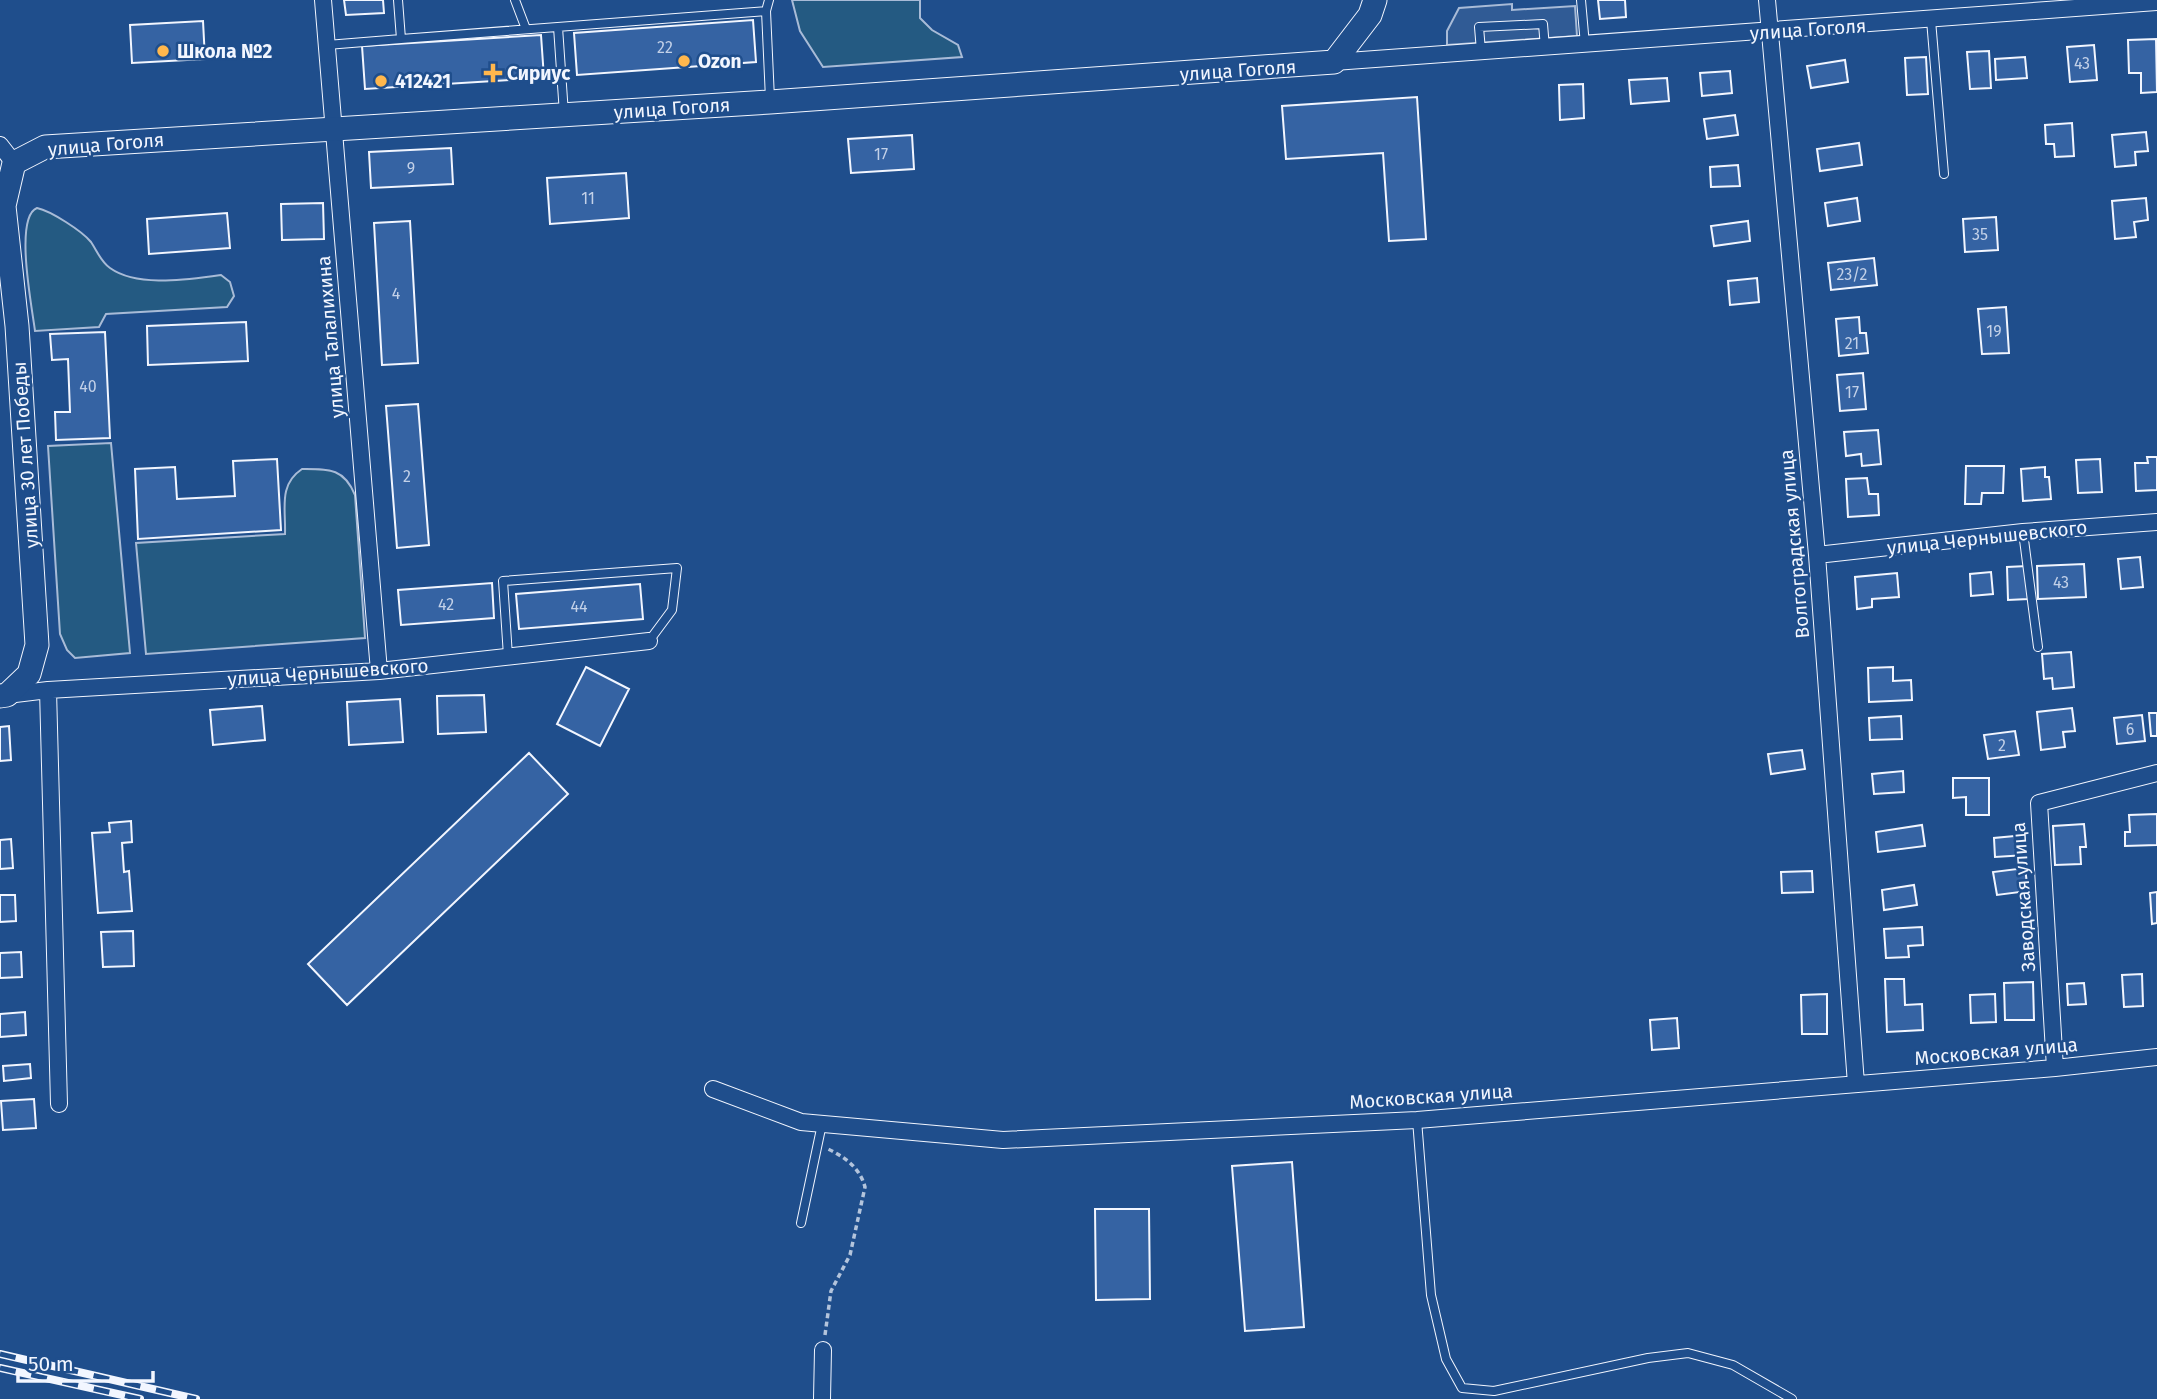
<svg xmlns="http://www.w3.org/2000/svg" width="2157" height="1399" viewBox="0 0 2157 1399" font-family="'Fira Sans',sans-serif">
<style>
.green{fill:#245a82;stroke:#a8bbd7;stroke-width:2}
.parking{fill:#305b95;stroke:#a8bbd7;stroke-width:2}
.building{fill:#3563a3;stroke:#f2f6ff;stroke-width:2}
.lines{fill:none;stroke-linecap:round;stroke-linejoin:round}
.lane-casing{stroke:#f2f6ff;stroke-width:10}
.street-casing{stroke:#f2f6ff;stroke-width:18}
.secondary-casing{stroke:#f2f6ff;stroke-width:25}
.path{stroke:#b3c4dc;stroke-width:3.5;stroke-dasharray:5 3.5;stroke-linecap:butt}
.lane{stroke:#1f4e8c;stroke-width:8}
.street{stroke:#1f4e8c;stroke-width:16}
.secondary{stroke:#1f4e8c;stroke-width:23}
.rail-casing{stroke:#f2f6ff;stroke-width:8}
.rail{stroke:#1f4e8c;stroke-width:5;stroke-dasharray:16;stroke-linecap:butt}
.poi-dot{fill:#ffb74d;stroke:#1f4e8c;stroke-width:2.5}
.labels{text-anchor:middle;stroke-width:5;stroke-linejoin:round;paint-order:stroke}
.number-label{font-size:16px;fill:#c3d1e8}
.street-label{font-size:19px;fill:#f2f6ff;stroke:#1f4e8c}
.poi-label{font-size:19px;font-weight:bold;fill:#f2f6ff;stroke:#1f4e8c;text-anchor:start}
</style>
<rect width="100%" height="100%" fill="#1f4e8c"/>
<path class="green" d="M792,0H920V18L932,30L958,45L962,57L823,67L800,31Z
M37,208C51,211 82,231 91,242C97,251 101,262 110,268C138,288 189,279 221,275L230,282L234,296L227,307L106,314L99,327L35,331C32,307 14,217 37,208Z
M111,443L130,653L75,658L67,650L60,634L48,446Z
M302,469C329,469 344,468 355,495L365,638L146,654L136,543L285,534C286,509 278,485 302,469Z"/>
<path class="parking" d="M1512,4V10L1575,6L1577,36L1447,45V31L1459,8Z"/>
<path class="building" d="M344,0H383L384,13L346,15Z
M1598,0H1625L1626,17L1600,19Z
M753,20L756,62L577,75L574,33Z
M203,21L205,59L132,63L130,25Z
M541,35L544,78L365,89L362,46Z
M2156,39L2157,92L2141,93V73H2129L2128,40Z
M2094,45L2097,80L2070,82L2067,47Z
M1989,51L1991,88L1970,89L1967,52Z
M1926,57L1928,94L1907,95L1905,58Z
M2025,57L2027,78L1996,80L1995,59Z
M1845,60L1848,82L1811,88L1807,66Z
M1730,71L1732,93L1702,96L1700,73Z
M1667,78L1669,101L1631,104L1629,80Z
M1583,84L1584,118L1560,120L1559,85Z
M1417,97L1426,239L1389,241L1383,153L1286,159L1282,106Z
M1735,115L1738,135L1707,139L1704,119Z
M2072,123L2074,156L2055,157L2054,144H2046L2045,125Z
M2146,132L2148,151L2135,152L2136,165L2115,167L2112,135Z
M912,135L914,169L851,173L848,139Z
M1859,143L1862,165L1820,171L1817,149Z
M451,148L453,184L371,188L369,152Z
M1738,165L1740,186L1711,187L1710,167Z
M626,173L629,218L550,224L547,178Z
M1857,198L1860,221L1828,226L1825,203Z
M2146,198L2148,220L2134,222L2136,237L2115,239L2112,201Z
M323,203L324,239L282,240L281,204Z
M227,213L230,248L149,254L147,219Z
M1996,217L1998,250L1965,252L1963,219Z
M410,221L418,363L382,365L374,223Z
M1748,221L1750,241L1714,246L1711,226Z
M1874,258L1877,285L1831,290L1828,263Z
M1757,278L1759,302L1730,305L1728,281Z
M2006,307L2009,353L1982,354L1978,309Z
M1859,317L1860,333H1866L1868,353L1839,356L1836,319Z
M246,322L248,361L148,365L147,326Z
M105,332L110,438L56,440L55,412H70L68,359L52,360L50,334Z
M1863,373L1866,409L1840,411L1837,375Z
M418,404L429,545L397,548L386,406Z
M1878,430L1881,464L1862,466L1861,454L1846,456L1844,432Z
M2147,457H2157V490L2136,491L2135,463H2148Z
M277,459L281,530L138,539L135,469L175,467L177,499L235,496L233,461Z
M2100,459L2102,492L2078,493L2076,460Z
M1966,466H2004L2003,493H1982L1981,504H1965Z
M2045,467V477H2049L2051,499L2023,501L2021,469Z
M1867,478L1869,494H1878L1879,515L1848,517L1846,479Z
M2140,557L2143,587L2121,589L2118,559Z
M2084,564L2086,597L2038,599L2037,566Z
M2027,566L2028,599L2008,600L2007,567Z
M1991,572L1993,594L1971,596L1970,574Z
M1897,573L1899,597L1872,599V607L1857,609L1855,577Z
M492,583L494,618L401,625L398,590Z
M640,584L643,619L519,629L516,594Z
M2071,652L2074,687L2053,689L2052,678L2044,679L2042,654Z
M586,667L629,689L600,746L557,724Z
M1893,667V681L1911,680L1912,700L1869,702L1868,668Z
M484,695L486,732L438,734L437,696Z
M400,699L403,742L349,745L347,702Z
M262,706L265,740L213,745L210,710Z
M2072,708L2075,731L2063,732L2065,747L2041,750L2037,712Z
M2149,713H2157V736H2151Z
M2142,715L2145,741L2117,744L2114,718Z
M1901,716L1902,739L1870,740L1869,718Z
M9,726L11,760L0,761V727Z
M2015,731L2019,755L1988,759L1984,735Z
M1802,750L1805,769L1771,774L1768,754Z
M529,753L568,794L347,1005L308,964Z
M1903,771L1904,792L1874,794L1872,774Z
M1953,778H1989V815H1966V797L1953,798Z
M2157,814V845L2125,846V832H2130L2129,815Z
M131,821L132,842L122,843L124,872L129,871L132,911L98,913L92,833L110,832L109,823Z
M2084,824L2086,847H2080L2081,864L2055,865L2053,826Z
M1922,825L1925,846L1878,852L1876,832Z
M2025,835L2026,855L1995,857L1994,838Z
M11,839L13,868L0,869V840Z
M2025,868L2028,891L1997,895L1993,872Z
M1812,871L1813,892L1782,893L1781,872Z
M1914,885L1917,905L1884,910L1882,890Z
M2157,892V923L2152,924L2150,893Z
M0,895H15L16,921L0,922Z
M1922,927L1923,945L1908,946L1909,957L1886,958L1884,929Z
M133,931L134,966L103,967L101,932Z
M21,952L22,977L0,978V953Z
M2142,974L2143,1006L2124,1007L2122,975Z
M1885,979H1904L1905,1005L1922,1004L1923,1030L1887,1032Z
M2033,982L2034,1020H2005L2004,983Z
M2084,983L2086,1004L2068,1005L2067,984Z
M1827,994V1034H1802L1801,995Z
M1995,994L1996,1022L1971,1023L1970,995Z
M25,1012L26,1035L0,1037V1014Z
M1677,1018L1679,1048L1652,1050L1650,1020Z
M30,1064L31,1078L4,1081L3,1066Z
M34,1099L36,1128L3,1130L1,1101Z
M1292,1162L1304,1327L1245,1331L1232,1166Z
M1095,1209H1149L1150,1299L1096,1300Z"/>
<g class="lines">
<defs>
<path id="lane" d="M398,0L401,39L766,11L769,0
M515,0L526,29
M1581,0L1585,45
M766,11L770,99
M1931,20L1944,174
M558,27L564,114
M327,45L401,39
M1481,51L1479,27L1543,24L1545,48
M2023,532L2038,647
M508,656L503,581L677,568L672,610L649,641
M1417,1120L1431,1295L1446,1359L1462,1388L1494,1391L1648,1358L1688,1353L1733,1365L1792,1399
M801,1223L822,1124"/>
<path id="street" d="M323,0L379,671
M1767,0L1817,555L1856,1084
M1334,62L2157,2
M0,145L14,163
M1817,555L2023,532L2157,522
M48,690L59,1104
M7,695L48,690L379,671L649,641
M2055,1068L2039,803L2157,773
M713,1089L801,1122L1003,1140L1417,1120L2055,1068L2157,1057
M822,1399L823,1350"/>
<path id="secondary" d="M0,696L7,695L29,674L37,645L17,326L4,206L14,163L45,147L770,102L1334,62L1370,15L1375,0"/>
</defs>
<use href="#lane" class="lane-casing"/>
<use href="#street" class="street-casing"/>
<use href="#secondary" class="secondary-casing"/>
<path class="path" d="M825,1335L831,1291L850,1255L865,1187C860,1168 845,1157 828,1149"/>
<use href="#lane" class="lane"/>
<use href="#street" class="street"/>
<use href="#secondary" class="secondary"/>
<defs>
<path id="rail" d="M0,1354L196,1399
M0,1368L140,1399"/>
</defs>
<use href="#rail" class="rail-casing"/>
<use href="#rail" class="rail"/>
</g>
<g class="poi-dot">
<circle cx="163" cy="51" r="7"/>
<circle cx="684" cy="61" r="7"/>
<path d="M489.5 62.5h7v7h7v7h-7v7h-7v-7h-7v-7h7z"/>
<circle cx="381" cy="81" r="7"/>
</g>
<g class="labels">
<g class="number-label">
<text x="665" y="53">22</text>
<text x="2082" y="69">43</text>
<text x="881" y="160">17</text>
<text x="411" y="174">9</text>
<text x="588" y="204">11</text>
<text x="1980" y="240">35</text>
<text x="1852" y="280">23/2</text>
<text x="396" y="299">4</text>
<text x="1994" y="337">19</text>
<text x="1852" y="349">21</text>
<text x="88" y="392">40</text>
<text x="1852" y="398">17</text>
<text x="407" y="482">2</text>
<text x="2061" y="588">43</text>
<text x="446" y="610">42</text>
<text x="579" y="612">44</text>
<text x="2130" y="735">6</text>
<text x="2002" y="751">2</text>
</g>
<g class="street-label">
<text transform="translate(1808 29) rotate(-4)" y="7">улица Гоголя</text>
<text transform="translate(1238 70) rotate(-4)" y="7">улица Гоголя</text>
<text transform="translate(672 108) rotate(-4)" y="7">улица Гоголя</text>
<text transform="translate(106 144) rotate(-5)" y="7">улица Гоголя</text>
<text transform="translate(330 337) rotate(-95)" y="7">улица Талалихина</text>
<text transform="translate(25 455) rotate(-94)" y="7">улица 30 лет Победы</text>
<text transform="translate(1987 537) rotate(-6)" y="7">улица Чернышевского</text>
<text transform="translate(1794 544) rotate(-95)" y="7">Волгоградская улица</text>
<text transform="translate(328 672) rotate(-4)" y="7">улица Чернышевского</text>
<text transform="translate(2023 897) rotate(-94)" y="7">Заводская улица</text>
<text transform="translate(1996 1051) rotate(-5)" y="7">Московская улица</text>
<text transform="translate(1431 1096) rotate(-4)" y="7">Московская улица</text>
</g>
<g class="poi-label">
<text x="177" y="58">Школа №2</text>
<text x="698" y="68">Ozon</text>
<text x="507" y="80">Сириус</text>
<text x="395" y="88">412421</text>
</g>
</g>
<path d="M18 1371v10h135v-10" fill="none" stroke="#f2f6ff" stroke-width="3.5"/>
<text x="28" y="1371" font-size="21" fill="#f2f6ff" stroke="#1f4e8c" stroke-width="5" paint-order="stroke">50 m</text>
</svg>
